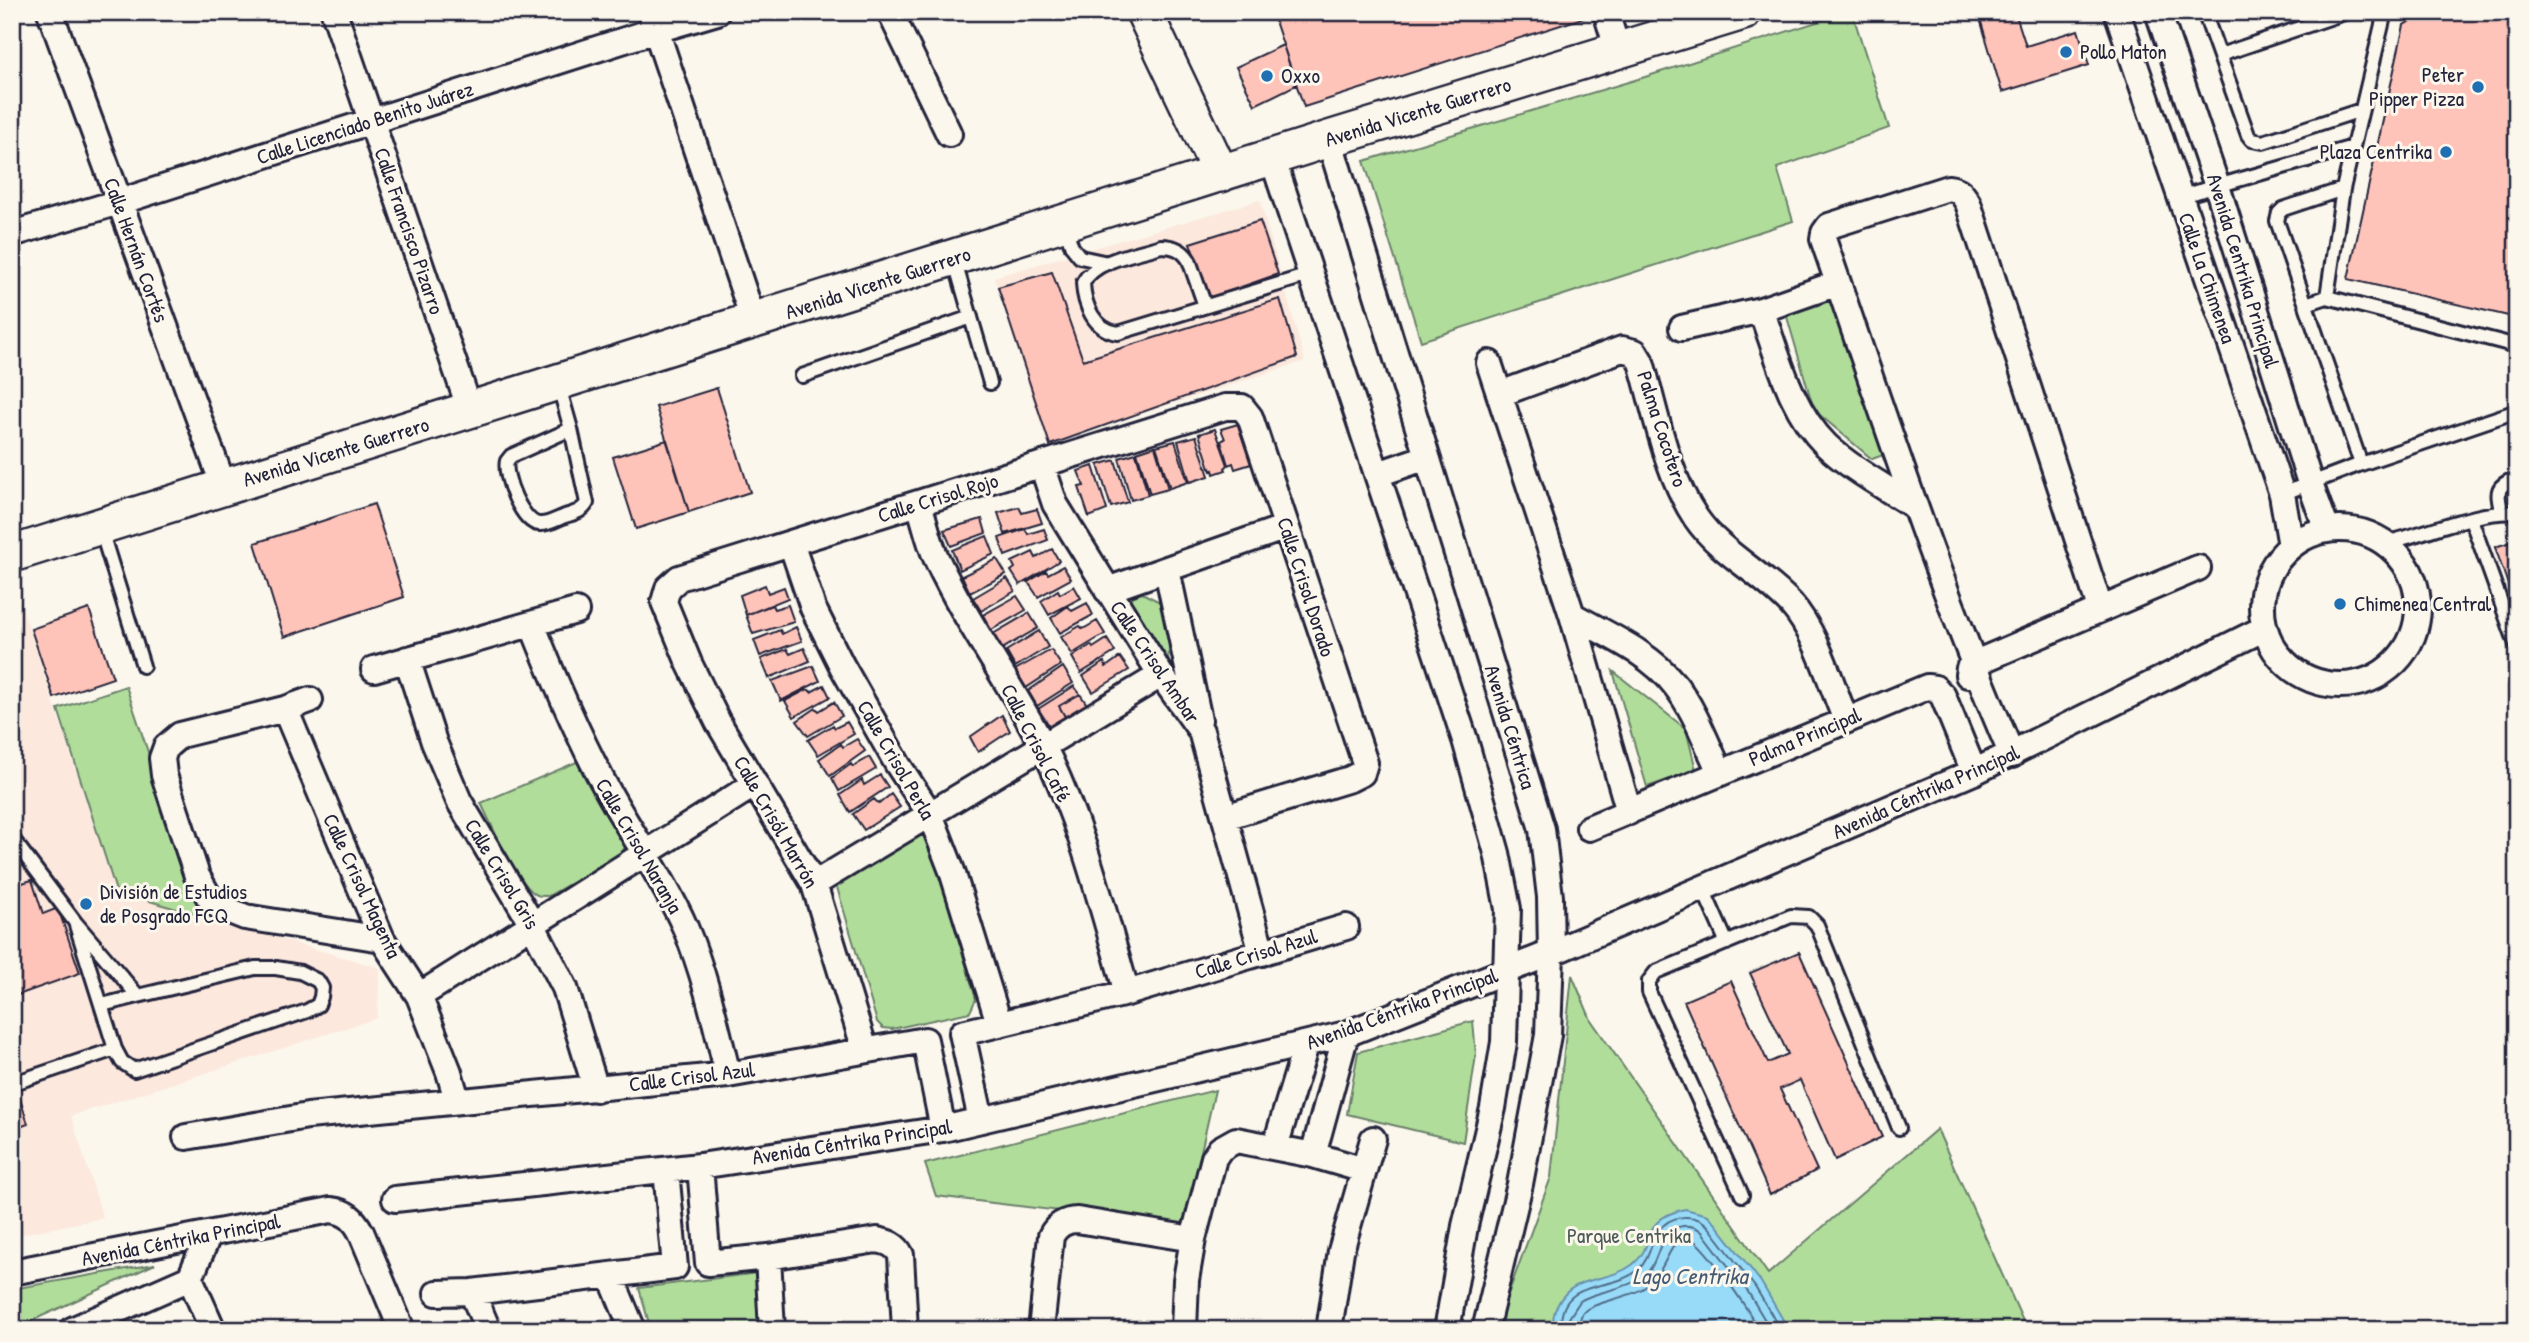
<svg xmlns="http://www.w3.org/2000/svg" width="2529" height="1342" viewBox="0 0 2529 1342" font-family="'Patrick Hand',sans-serif">
<style>
.built{fill:#fce8dd}
.green{fill:#b1dd9b;stroke:#6a806b;stroke-width:2}
.water{fill:#97dbf9;stroke:#6891ad;stroke-width:2}
.lines{fill:none;stroke-linecap:round;stroke-linejoin:round}
.shore{stroke:#516c87;stroke-width:2}
.building{fill:#ffc4b9;stroke:#22223b;stroke-width:2}
.lane-casing{stroke:#22223b;stroke-width:18}
.street-casing{stroke:#22223b;stroke-width:30}
.secondary-casing{stroke:#22223b;stroke-width:40}
.lane{stroke:#fbf7ec;stroke-width:12}
.street{stroke:#fbf7ec;stroke-width:24}
.secondary{stroke:#fbf7ec;stroke-width:35}
.poi-dot{fill:#1f6fb2;stroke:#fbf7ec;stroke-width:2.5}
.labels{text-anchor:middle;stroke-width:6;stroke-linejoin:round;paint-order:stroke}
.poi-label{font-size:21px;fill:#22223b;stroke:#fbf7ec;text-anchor:start}
.street-label{font-size:21px;fill:#22223b;stroke:#fbf7ec}
.park-label{font-size:21px;fill:#4d5a58;stroke:#fbf7ec}
.water-label{font-size:23px;font-style:italic;fill:#455a74;stroke:#fbf7ec}
</style>
<rect width="100%" height="100%" fill="#fbf7ec"/>
<filter id="ink" filterUnits="userSpaceOnUse"><feTurbulence type="fractalNoise" baseFrequency=".0143" numOctaves="2"/><feDisplacementMap in="SourceGraphic" scale="14" xChannelSelector="R" yChannelSelector="G"/><feConvolveMatrix kernelMatrix="1 2 1 2 8 2 1 2 1" color-interpolation-filters="sRGB"/></filter>
<g filter="url(#ink)">
<path class="built" d="M1260,200L1305,361L1047,444L994,277Z
M15,586L116,891L380,968L377,1018L71,1116L103,1218L12,1236V587Z"/>
<path class="green" d="M1848,12H1852L1889,128L1777,168L1793,221L1421,341L1364,161L1645,77Z
M1833,296L1886,454L1872,459L1814,410L1785,310Z
M1142,593L1160,602C1167,621 1171,639 1168,659L1164,661L1130,601L1132,597Z
M1613,671L1686,729L1696,770L1647,787Z
M126,686L203,917L116,891L58,709Z
M579,761L624,838L625,846L622,854L548,896C545,896 539,896 537,895C518,885 491,824 481,803Z
M912,833L921,834L929,840L976,999L970,1012L892,1029L883,1028L877,1022L836,884Z
M1572,975L1591,1020L1768,1274L1937,1129L2027,1330H1495L1551,1177Z
M1473,1021L1476,1055L1463,1142L1347,1114L1358,1052Z
M1215,1090L1184,1226L936,1196L925,1164Z
M155,1264L12,1330V1289Z
M758,1273L762,1330H651L639,1288Z"/>
<path class="water" d="M1685,1209L1708,1215L1715,1223L1761,1282L1789,1330H1555C1552,1320 1553,1313 1558,1304C1573,1274 1608,1283 1632,1265C1658,1245 1637,1220 1685,1209Z"/>
<g class="lines">
<path class="shore" d="M1561,1330C1558,1276 1609,1294 1638,1270C1650,1259 1650,1244 1658,1232C1669,1214 1696,1212 1709,1227L1755,1287L1781,1330
M1570,1330L1569,1318L1580,1301C1598,1290 1622,1291 1641,1278C1656,1268 1656,1251 1665,1237C1673,1224 1693,1222 1703,1233L1748,1292L1771,1330
M1580,1330C1580,1322 1579,1315 1586,1310C1593,1303 1629,1297 1642,1289C1666,1276 1667,1242 1686,1236C1702,1238 1750,1313 1759,1330"/>
</g>
<path class="building" d="M1272,12H1591L1592,15L1304,107Z
M1978,12H2015L2026,46L2078,30L2089,65L2002,92Z
M2426,12H2517V318L2348,279L2404,25Z
M1283,45L1296,85L1255,105L1236,67Z
M1260,221L1278,274L1210,298L1190,243Z
M1052,272L1083,360L1280,299L1297,357L1050,445L998,287Z
M717,388L750,492L689,512L656,407Z
M1238,424L1251,464L1235,469L1233,463L1228,465L1221,441L1225,439L1221,429Z
M1215,429L1228,465L1225,468L1226,470L1214,474L1213,470L1211,471L1199,434Z
M1196,436L1209,476L1190,482L1178,441Z
M667,440L689,512L636,529L613,457Z
M1175,441L1188,482L1170,488L1156,446Z
M1155,446L1168,489L1150,494L1137,452Z
M1136,453L1148,495L1131,500L1119,458Z
M1115,460L1128,502L1111,507L1098,465Z
M1093,466L1107,510L1089,517L1079,487L1084,486L1078,471Z
M374,504L404,597L284,637L255,543Z
M1019,507L1022,513L1037,509L1042,523L1005,534L998,513Z
M982,519L986,533L951,546L944,530Z
M1025,529L1028,534L1044,529L1048,540L1005,556L999,538Z
M987,536L994,554L960,570L952,550Z
M2517,540V611L2495,547Z
M1052,549L1059,561L1020,585L1011,571L1015,568L1012,562L1033,552L1036,558Z
M997,559L1006,574L970,593L962,576Z
M1063,566L1071,579L1038,597L1028,582L1046,571L1048,574Z
M1007,578L1015,591L981,611L973,598Z
M765,585L768,593L784,587L788,598L746,615L740,595Z
M1074,586L1081,598L1049,615L1041,601L1058,590L1060,594Z
M1017,596L1026,610L991,630L983,615Z
M1087,603L1093,615L1060,633L1051,618L1068,606L1072,611Z
M772,605L774,609L788,605L794,622L753,634L746,615Z
M89,609L113,678L54,698L31,629Z
M1029,613L1038,628L1002,649L993,634Z
M1097,621L1105,634L1072,654L1061,637L1080,626L1083,629Z
M796,627L802,641L760,656L754,640L780,630L782,634Z
M1039,631L1048,647L1015,667L1006,651Z
M1107,639L1115,652L1081,673L1072,657L1091,645L1093,648Z
M804,648L810,661L769,678L761,659L787,649L790,654Z
M1051,650L1061,665L1026,688L1015,670Z
M1120,657L1129,670L1093,692L1083,676L1104,662L1106,667Z
M813,666L820,681L781,701L772,681Z
M1063,667L1073,683L1037,706L1028,691Z
M824,685L830,697L794,717L785,701L808,689L811,692Z
M1074,686L1080,694L1059,706L1067,720L1051,728L1038,709Z
M1080,694L1088,706L1067,720L1059,706Z
M834,702L842,716L808,736L797,721L816,708L819,711Z
M1002,715L1010,731L978,752L970,737Z
M847,722L854,734L818,755L808,740L833,725L835,728Z
M857,739L865,751L830,776L819,759L841,744L843,747Z
M869,757L876,769L839,791L832,778L851,764L853,767Z
M880,775L888,787L850,812L840,795L862,780L864,785Z
M891,794L900,807L864,830L853,814L874,799L879,804Z
M32,880L43,914L58,908L80,973L12,997V886Z
M1799,952L1882,1137L1835,1160L1800,1080L1780,1089L1817,1170L1770,1195L1684,1001L1731,981L1768,1063L1788,1054L1750,973Z
M12,1074L28,1124L12,1130Z"/>
<g class="lines">
<defs>
<path id="lane" d="M2204,12L2248,135L2252,140L2263,142L2361,110
M2220,55L2347,12
M2343,189L2283,209L2279,213L2277,221L2361,464
M2179,197L2353,147
M1064,224L1072,247L1080,257L1108,263
M954,259L990,383
M2327,297L2343,189L2385,12
M2306,304L2327,297L2517,346
M1205,306L1189,260C1182,249 1173,246 1161,246C1137,254 1095,259 1083,283C1084,305 1094,330 1118,333L1312,274
M802,376L971,317
M558,383L571,429L587,503C582,512 574,513 565,516C557,519 547,525 539,524C522,523 503,475 507,461L511,456L571,429
M2282,494L2361,464L2517,411
M2501,511C2497,491 2495,486 2517,478
M2471,519L2517,647
M101,530L143,666
M2384,543C2424,535 2479,509 2517,513
M12,838L75,922L138,996L255,968H276L300,972L318,981L322,988L321,997L318,1005L307,1011L134,1070L122,1062L115,1049L75,922
M1703,889L1727,943
M102,1005L138,996
M20,1081L115,1049
M1742,1195L1649,992V981L1656,972L1791,916L1809,917L1817,925L1899,1128"/>
<path id="street" d="M50,12L224,487
M334,12L470,410
M650,12L754,322
M890,12L949,134
M1606,12L1618,51
M2117,12L2282,494L2291,546
M2158,12L2217,186L2310,483L2327,530
M1329,139L1542,829L1550,897L1551,953L1548,1035L1520,1184L1485,1330
M1272,157L1465,740L1497,853L1508,909L1504,1042L1493,1108L1465,1226L1447,1330
M12,234L119,202L656,30L717,12
M1761,310C1778,356 1790,409 1826,445C1851,469 1885,487 1914,506
M1682,328L1761,310L1838,283
M1489,363L1572,615L1629,812
M1500,394L1622,349L1635,352L1641,362C1656,413 1666,473 1696,518C1720,553 1762,573 1791,604C1817,633 1831,685 1846,720
M1042,465L1055,504L1161,675L1201,731L1262,953
M1378,474L1427,457
M919,504C925,522 929,543 937,560C968,626 1012,685 1045,750C1083,827 1103,911 1127,993
M2262 607a78 78 0 1 1 156 0a78 78 0 1 1-156 0Z
M791,543L813,608L842,666L898,765L930,814L952,871L999,1023
M1167,570L1199,720
M1107,590L1286,527
M1572,615C1607,635 1649,652 1675,685C1695,710 1706,743 1720,772
M532,624C555,682 579,739 609,793C634,838 664,880 685,927C705,974 716,1025 728,1075
M407,659L434,742L459,801L532,924L565,988L596,1089
M374,669L576,611
M1968,675L1969,668L1973,664L2198,568
M310,700L285,709L180,735L166,747L162,758L164,775L197,876L209,897L220,907L245,917L382,939
M285,709L382,939L419,996L449,1072L457,1100
M2012,755C1939,587 1883,413 1823,239L1824,233L1829,226L1948,188C1959,189 1962,193 1968,203L2100,608
M1589,828L1927,687L1935,688L1943,696L1974,772
M814,884L1161,675
M419,996L755,784
M865,1050L814,884L718,722L689,663L664,602L668,588L679,578L1225,407H1242L1250,417L1365,763L1362,773L1350,779L1225,817
M981,1120L962,1033L1127,993L1346,927
M186,1137L308,1116L728,1075L925,1040L943,1129
M1275,1147L1306,1045
M1313,1155L1346,1034
M700,1166L708,1263L768,1257L877,1240C888,1242 896,1245 901,1255L905,1330
M395,1199L700,1166L943,1129L1346,1034L1551,953L1974,772L2265,628
M768,1257L772,1330
M12,1272L331,1210C347,1212 354,1219 361,1232L402,1330
M610,1275L633,1330
M190,1278L213,1330
M472,1292L488,1330
M437,1293L472,1292L675,1267L666,1170
M72,1330L190,1278L208,1236
M1041,1330L1051,1236C1056,1226 1065,1220 1077,1220L1193,1239
M1184,1330L1186,1280L1193,1239L1214,1158L1220,1149L1236,1140L1313,1155L1364,1170
M1329,1330L1341,1251L1373,1139"/>
<path id="secondary" d="M1144,12L1221,174
M12,554L1329,139L1743,12"/>
</defs>
<use href="#lane" class="lane-casing"/>
<use href="#street" class="street-casing"/>
<use href="#secondary" class="secondary-casing"/>
<use href="#lane" class="lane"/>
<use href="#street" class="street"/>
<use href="#secondary" class="secondary"/>
</g>
</g>
<g class="poi-dot">
<circle cx="2066" cy="52" r="7"/>
<circle cx="1267" cy="76" r="7"/>
<circle cx="2478" cy="87" r="7"/>
<circle cx="2446" cy="152" r="7"/>
<circle cx="2340" cy="604" r="7"/>
<circle cx="86" cy="904" r="7"/>
</g>
<g class="labels">
<g class="poi-label">
<text x="2080" y="59">Pollo Maton</text>
<text x="2464" y="82" text-anchor="end">Peter<tspan x="2464" dy="24">Pipper Pizza</tspan></text>
<text x="1281" y="83">Oxxo</text>
<text x="2432" y="159" text-anchor="end">Plaza Centrika</text>
<text x="2354" y="611">Chimenea Central</text>
<text x="100" y="899">División de Estudios<tspan x="100" dy="24">de Posgrado FCQ</tspan></text>
</g>
<g class="street-label">
<text transform="translate(1418 112) rotate(-17)" y="7">Avenida Vicente Guerrero</text>
<text transform="translate(365 123) rotate(-18)" y="7">Calle Licenciado Benito Juárez</text>
<text transform="translate(409 231) rotate(71)" y="7">Calle Francisco Pizarro</text>
<text transform="translate(136 250) rotate(70)" y="7">Calle Hernán Cortés</text>
<text transform="translate(2243 271) rotate(73)" y="7">Avenida Centrika Principal</text>
<text transform="translate(2207 278) rotate(71)" y="7">Calle La Chimenea</text>
<text transform="translate(878 283) rotate(-18)" y="7">Avenida Vicente Guerrero</text>
<text transform="translate(1662 429) rotate(72)" y="7">Palma Cocotero</text>
<text transform="translate(336 452) rotate(-17)" y="7">Avenida Vicente Guerrero</text>
<text transform="translate(938 498) rotate(-17)" y="7">Calle Crisol Rojo</text>
<text transform="translate(1306 587) rotate(72)" y="7">Calle Crisol Dorado</text>
<text transform="translate(1155 662) rotate(56)" y="7">Calle Crisol Ambar</text>
<text transform="translate(1510 727) rotate(73)" y="7">Avenida Céntrica</text>
<text transform="translate(1805 737) rotate(-23)" y="7">Palma Principal</text>
<text transform="translate(1036 743) rotate(63)" y="7">Calle Crisol Café</text>
<text transform="translate(896 760) rotate(60)" y="7">Calle Crisol Perla</text>
<text transform="translate(1926 792) rotate(-24)" y="7">Avenida Céntrika Principal</text>
<text transform="translate(776 822) rotate(60)" y="7">Calle Crisól Marrón</text>
<text transform="translate(639 846) rotate(60)" y="7">Calle Crisol Naranja</text>
<text transform="translate(502 874) rotate(59)" y="7">Calle Crisol Gris</text>
<text transform="translate(362 886) rotate(65)" y="7">Calle Crisol Magenta</text>
<text transform="translate(1256 954) rotate(-17)" y="7">Calle Crisol Azul</text>
<text transform="translate(1402 1009) rotate(-20)" y="7">Avenida Céntrika Principal</text>
<text transform="translate(692 1077) rotate(-7)" y="7">Calle Crisol Azul</text>
<text transform="translate(852 1142) rotate(-9)" y="7">Avenida Céntrika Principal</text>
<text transform="translate(181 1240) rotate(-11)" y="7">Avenida Céntrika Principal</text>
</g>
<g class="park-label">
<text x="1629" y="1243">Parque Centrika</text>
</g>
<g class="water-label">
<text x="1690" y="1284">Lago Centrika</text>
</g>
</g>
<rect width="2529" height="1342" fill="none" stroke="#fbf7ec" stroke-width="42"/>
<rect x="21" y="21" width="2487" height="1300" fill="none" stroke="#22223b" stroke-width="2.5" filter="url(#ink)"/>
</svg>
